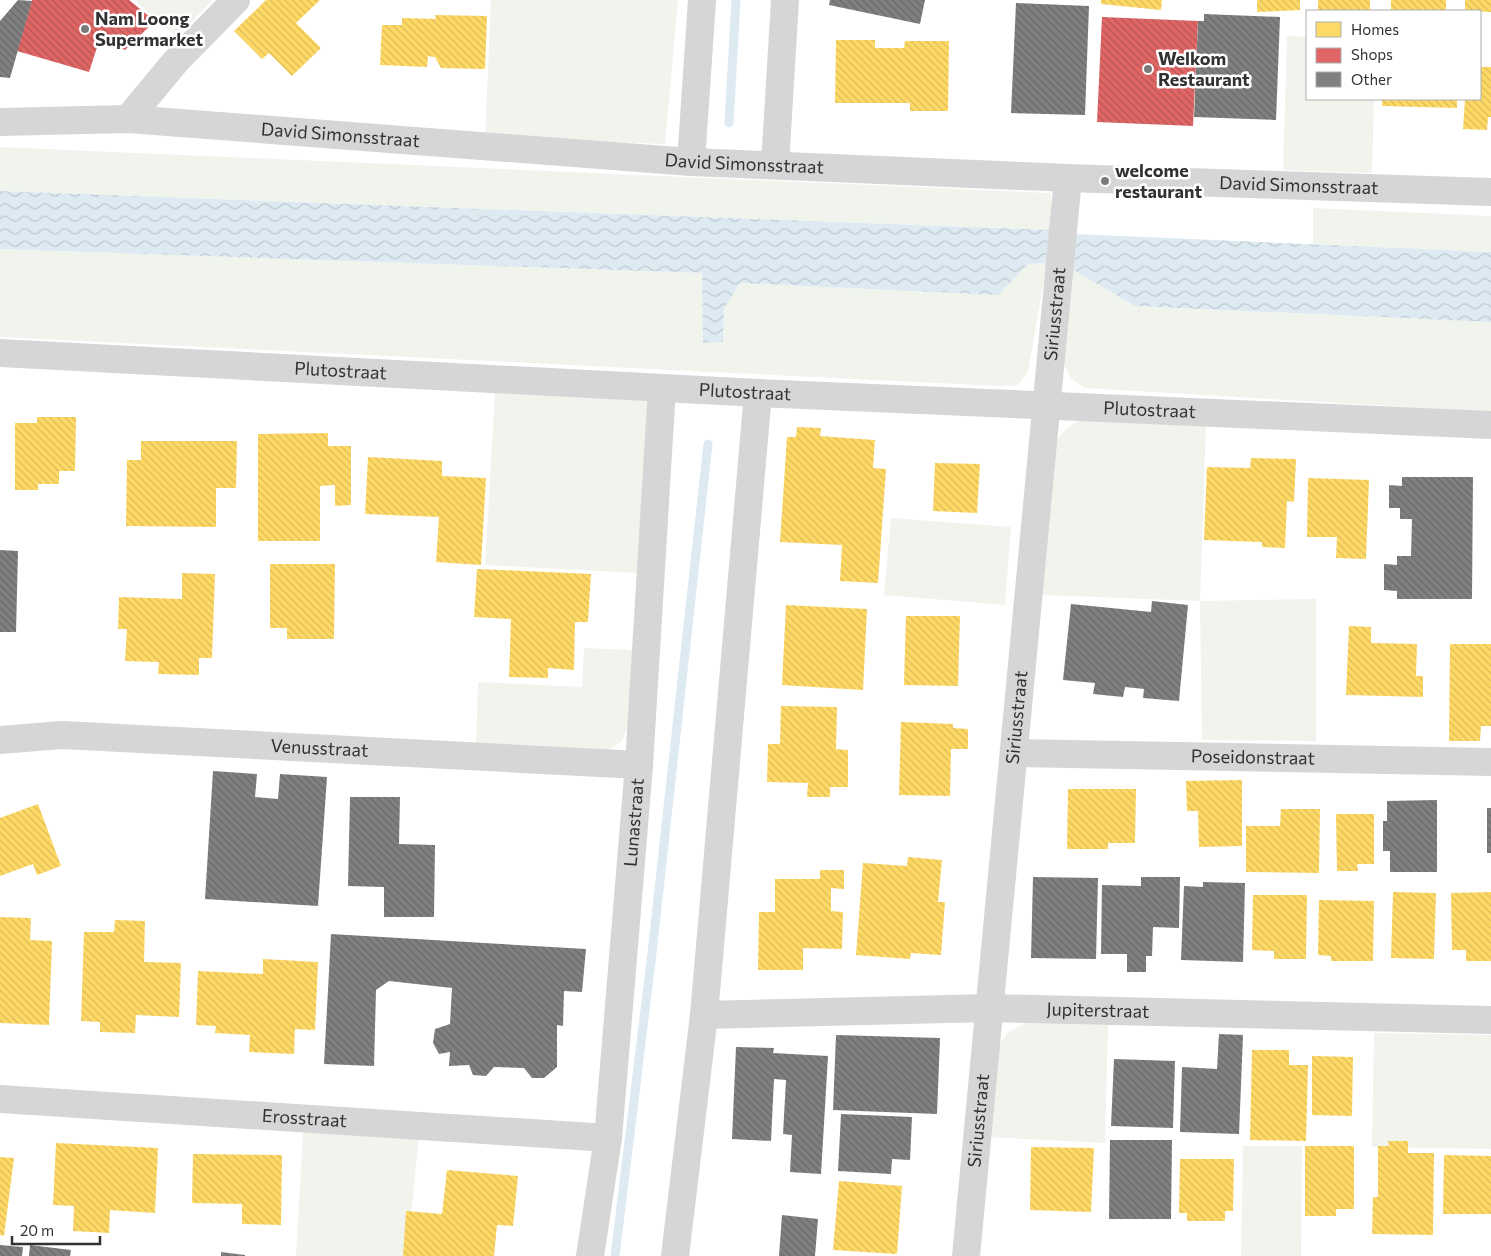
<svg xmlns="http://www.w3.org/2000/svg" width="1491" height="1256" viewBox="0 0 1491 1256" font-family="Commissioner,sans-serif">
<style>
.grass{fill:#f1f4ed}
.water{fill:url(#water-waves)}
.homes{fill:url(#homes-back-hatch)}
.shops{fill:url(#shops-back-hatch)}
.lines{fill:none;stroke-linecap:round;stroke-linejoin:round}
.stream{stroke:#ddeaf2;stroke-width:9}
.building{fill:url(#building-back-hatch)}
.minor{stroke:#d6d6d6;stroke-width:28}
.poi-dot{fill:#7a7a7a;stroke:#fff;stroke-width:2}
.labels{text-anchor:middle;stroke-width:5;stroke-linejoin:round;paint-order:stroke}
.poi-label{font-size:18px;font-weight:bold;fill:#323232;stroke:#fff;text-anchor:start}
.street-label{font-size:18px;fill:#323232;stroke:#fff}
</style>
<defs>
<pattern id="water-waves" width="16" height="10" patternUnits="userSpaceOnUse" patternTransform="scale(1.25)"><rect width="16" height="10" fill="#ddeaf2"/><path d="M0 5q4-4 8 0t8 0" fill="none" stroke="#bec9d0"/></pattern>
<pattern id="homes-back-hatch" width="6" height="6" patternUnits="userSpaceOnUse" patternTransform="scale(1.25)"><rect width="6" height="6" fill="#ffd966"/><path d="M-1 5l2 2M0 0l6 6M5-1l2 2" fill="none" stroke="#dbbb59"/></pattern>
<pattern id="shops-back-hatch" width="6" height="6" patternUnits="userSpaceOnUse" patternTransform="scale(1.25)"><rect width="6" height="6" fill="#e06666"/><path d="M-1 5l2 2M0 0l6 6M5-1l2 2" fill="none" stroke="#b65555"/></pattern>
<pattern id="building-back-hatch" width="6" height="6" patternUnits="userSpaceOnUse" patternTransform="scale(1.25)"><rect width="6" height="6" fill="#808080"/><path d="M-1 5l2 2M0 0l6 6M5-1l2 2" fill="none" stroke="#696969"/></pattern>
</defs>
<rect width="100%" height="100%" fill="#fff"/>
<path class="grass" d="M134,0H213L177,37Z
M491,0H678L665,144L485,138Z
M1287,36L1307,37V99H1374L1372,173L1283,170Z
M0,147L1051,193V230L0,191Z
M1313,208L1491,216V252L1313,245Z
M0,249L702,273L704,343L723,342L724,309L740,283L998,295L1028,264L1047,263L1028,372L1018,385L999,386L0,337Z
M1072,269L1135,306L1491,322V412L1084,388L1071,378L1063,364Z
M495,393L648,401L638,573L485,565Z
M1086,417L1206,424L1200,601L1316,599V741L1202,740L1200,601L1042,595L1054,449C1060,431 1070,425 1086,417Z
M891,518L1011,527L1005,605L884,595Z
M584,648L632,650L630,722L622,741L607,751L476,745L478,682L582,687Z
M1026,1023L1108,1025L1105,1143L989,1137L996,1049L1008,1032Z
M1374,1033L1491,1035V1149L1372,1147Z
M304,1117L420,1126L407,1256H296Z
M1243,1146H1302L1301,1256H1241Z"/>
<path class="water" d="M0,191L1051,230L1047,263L1028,264L998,295L740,283L724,309L723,342L703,343L702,273L0,249Z
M1074,234L1491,252V322L1135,306L1072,269Z"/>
<path class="homes" d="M266,0H320L296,23L321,48L292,76L269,53L262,59L234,31Z
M1101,0H1162L1161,10L1101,4Z
M1257,0H1300V10L1257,12Z
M1318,0H1370V11H1318Z
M1391,0H1446V11H1391Z
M1465,0H1491V12L1465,11Z
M435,15L487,16L485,69L441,68L435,57L428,56L427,67L380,65L382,25H402V18L436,19Z
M836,40H875V48H904L905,41H949L948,111H910V103H835Z
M1480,67H1491V117H1488L1487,130L1463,129L1465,99H1480Z
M1382,99H1457V108L1382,106Z
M37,417H76L75,471H59V484H38V490H15V423H37Z
M797,427L821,428L820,436L875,440L873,468L886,469L878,583L840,581L842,545L780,542L787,437H796Z
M328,433V446H351V505L335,506V485L320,486V541H258V434Z
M141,441H237L236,488H216V527L126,526L127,460H141Z
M368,457L442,461V476L486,478L481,565L436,562L439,517L365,514Z
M1251,458L1296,459L1294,502L1287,501L1285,548L1262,547V542L1204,540L1207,467L1250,468Z
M935,463L980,464L977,513L933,511Z
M1308,478L1369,480L1366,559L1336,558L1337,537H1307Z
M270,564H335L334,639H287V628H270Z
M477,569L591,574L588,622H575L574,670L548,668V678L509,677L511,619L474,617Z
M182,573L215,574L212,658H199V675L158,674L159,662L125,661L127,629H118L119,597L182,599Z
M786,605L867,609L863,690L782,685Z
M906,616H960L958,686L904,685Z
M1349,626L1371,627V643L1417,644L1416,676H1423V697L1346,695Z
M1450,644H1491V726H1481L1480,741H1449Z
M781,706L837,707L836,749L848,750V787H830V797H807L808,783L767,782L768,744H780Z
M901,722L953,724V728L968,729V749H951L950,796L899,795Z
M1242,780V846L1199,847L1198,811H1187L1186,781Z
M1068,789H1136L1135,843H1108V849H1067Z
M38,804L61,866L37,875L33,864L0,876V818Z
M1281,809H1320L1319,873L1246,872V826H1280Z
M1336,814H1374V864H1357L1358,871H1337Z
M908,857L942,860L938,902H945L941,955L911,953L910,959L856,955L863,863L907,866Z
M820,870H844V889L831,888V911L843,912L842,949L803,948V970H758L759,912H775V879H820Z
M1393,892L1436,893L1434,959L1391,958Z
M1491,892V961H1466V950H1452L1451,893Z
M1253,895H1307L1306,959H1274V951L1252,950Z
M1319,900L1374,901L1373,961H1331V956L1318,955Z
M0,917L31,918L30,940L52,941L49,1025L0,1023Z
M115,920L145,921L144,962L181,963L179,1017L136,1015L135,1033L100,1032V1022L81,1021L84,932H114Z
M263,959L318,962L315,1030L295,1029L294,1054L249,1052L250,1035L215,1033L216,1026L196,1025L198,971L263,974Z
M1252,1050H1289V1065H1308L1306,1141L1250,1140Z
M1312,1056L1353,1057L1352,1116L1312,1115Z
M1388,1141H1408V1153H1434L1433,1235L1372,1234L1373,1197H1378V1146H1389Z
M56,1143L158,1148L155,1213L110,1210L109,1233L73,1231L74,1206L53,1205Z
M1305,1146H1354V1209H1336V1216H1305Z
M1031,1147L1094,1148L1091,1212L1030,1210Z
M193,1154L282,1155L281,1225L242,1224V1204L192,1203Z
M1444,1155L1491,1156V1214H1443Z
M0,1157L14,1158L4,1236L0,1235Z
M1180,1159H1234L1233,1211H1225V1221H1187V1213H1179Z
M447,1170L518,1176L513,1226L497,1225L494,1256H403L406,1211L442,1214Z
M839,1181L902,1186L897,1254L833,1250Z"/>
<path class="shops" d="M32,0H129L155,21L125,50L100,38L89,72L17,51Z
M1102,17L1198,21L1193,126L1097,122Z"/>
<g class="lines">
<path class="stream" d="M729,123L736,0
M615,1256L652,953L708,444"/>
</g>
<path class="building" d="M18,0L32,1L10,78L0,77V21Z
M830,0H925L920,24L829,5Z
M1016,3L1089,6L1085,115L1011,113Z
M1204,14L1280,17L1276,120L1194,117L1198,21H1204Z
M1402,477H1473L1472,599H1397V591L1384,590V564L1397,565V556H1411L1412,519H1400V508H1389V485L1402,486Z
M0,550L18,551L16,632H0Z
M1152,601L1188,605L1179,701L1143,698L1144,689L1125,687L1123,697L1093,694L1095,683L1063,680L1071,604L1151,612Z
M213,771L257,774L255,797L278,799L280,774L327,777L318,906L205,899Z
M350,797H400L399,844L435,845L434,917H384V887L348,886Z
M1437,800V872H1390V851H1383V821H1387V801Z
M1487,808H1491V853H1487Z
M1033,877L1098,878L1096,959L1031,958Z
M1141,877H1180L1179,928L1153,927L1152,956H1146V972H1127V954H1101L1102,885L1141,886Z
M1203,882L1245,883L1243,962L1181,960L1184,886L1203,887Z
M331,934L586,949L582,992L564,991L563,1026L557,1025V1067L544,1078H532L524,1068L494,1067L486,1076L473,1075L469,1065L449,1066L450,1052L439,1054L433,1043L435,1029L450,1024L452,988L389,981L376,990L374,1066L324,1064Z
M1219,1034L1243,1035L1239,1134L1180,1132L1182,1067L1217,1069Z
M836,1035L940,1038L937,1114L833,1110Z
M736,1047L774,1048L773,1053L828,1056L821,1174L790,1172L792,1135L783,1134L786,1080L774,1079L771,1141L732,1139Z
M1114,1059L1175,1061L1173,1128L1111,1126Z
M841,1114L912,1117L910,1160L892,1159L891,1174L838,1171Z
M1110,1140H1172L1171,1219H1109Z
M782,1215L818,1219L815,1256H779Z
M0,1245L23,1247L22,1256H0Z
M30,1245L71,1250L70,1256H29Z
M221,1252L245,1255V1256H221Z"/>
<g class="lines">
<g class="minor">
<path d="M128,119L176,61L236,0"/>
<path id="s1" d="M0,122L128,119L691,162L1068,178L1491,192"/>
<path d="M691,162L702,0"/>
<path d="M775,165L785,0"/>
<path id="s2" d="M0,353L758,393L1491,425"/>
<path id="s3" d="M0,740L62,735L639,765"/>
<path id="s4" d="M1014,753L1491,762"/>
<path id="s5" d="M704,1015L990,1008L1491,1020"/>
<path id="s6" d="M0,1099L608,1138"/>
<path id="s7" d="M590,1256L608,1138L639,765L662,388"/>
<path d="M675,1256L704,1015L758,393"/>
<path id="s8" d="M966,1256L1068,178"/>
</g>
</g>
<g class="poi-dot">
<circle cx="85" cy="29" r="5"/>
<circle cx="1148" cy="69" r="5"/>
<circle cx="1105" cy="181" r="5"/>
</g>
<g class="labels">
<g class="poi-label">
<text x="95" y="25">Nam Loong<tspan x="95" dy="21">Supermarket</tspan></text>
<text x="1158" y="65">Welkom<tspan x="1158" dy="21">Restaurant</tspan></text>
<text x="1115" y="177">welcome<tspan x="1115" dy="21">restaurant</tspan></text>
</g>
<g class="street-label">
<text dy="6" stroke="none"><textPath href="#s1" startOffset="341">David Simonsstraat</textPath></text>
<text dy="6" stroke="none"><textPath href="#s1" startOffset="746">David Simonsstraat</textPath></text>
<text dy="6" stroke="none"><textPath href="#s1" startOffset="1301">David Simonsstraat</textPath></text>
<text dy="6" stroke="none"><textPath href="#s8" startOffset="946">Siriusstraat</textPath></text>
<text dy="6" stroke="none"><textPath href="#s2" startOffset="341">Plutostraat</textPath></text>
<text dy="6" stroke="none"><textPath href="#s2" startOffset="746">Plutostraat</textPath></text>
<text dy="6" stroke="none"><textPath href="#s2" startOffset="1151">Plutostraat</textPath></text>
<text dy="6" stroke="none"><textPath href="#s8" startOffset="541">Siriusstraat</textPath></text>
<text dy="6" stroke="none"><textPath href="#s3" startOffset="320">Venusstraat</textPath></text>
<text dy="6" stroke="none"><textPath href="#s4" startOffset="239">Poseidonstraat</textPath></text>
<text dy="6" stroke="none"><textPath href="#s7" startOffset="436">Lunastraat</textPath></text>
<text dy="6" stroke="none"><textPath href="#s5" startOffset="394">Jupiterstraat</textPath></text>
<text dy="6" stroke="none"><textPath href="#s6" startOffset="305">Erosstraat</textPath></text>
<text dy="6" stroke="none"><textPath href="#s8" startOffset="136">Siriusstraat</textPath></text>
</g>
</g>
<rect x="1306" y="10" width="175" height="90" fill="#ffffff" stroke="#adadad"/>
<rect x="1316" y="22" width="25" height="15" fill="#ffd966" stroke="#adadad"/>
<text x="1351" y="35" font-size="15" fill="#323232">Homes</text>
<rect x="1316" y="48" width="25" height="15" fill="#e06666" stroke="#adadad"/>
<text x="1351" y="60" font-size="15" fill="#323232">Shops</text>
<rect x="1316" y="72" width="25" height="15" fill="#808080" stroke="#adadad"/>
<text x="1351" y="85" font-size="15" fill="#323232">Other</text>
<path d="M12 1236v8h88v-8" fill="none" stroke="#323232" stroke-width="2.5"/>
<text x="20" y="1236" font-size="15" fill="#323232" stroke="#ffffff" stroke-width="4" paint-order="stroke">20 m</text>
</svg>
